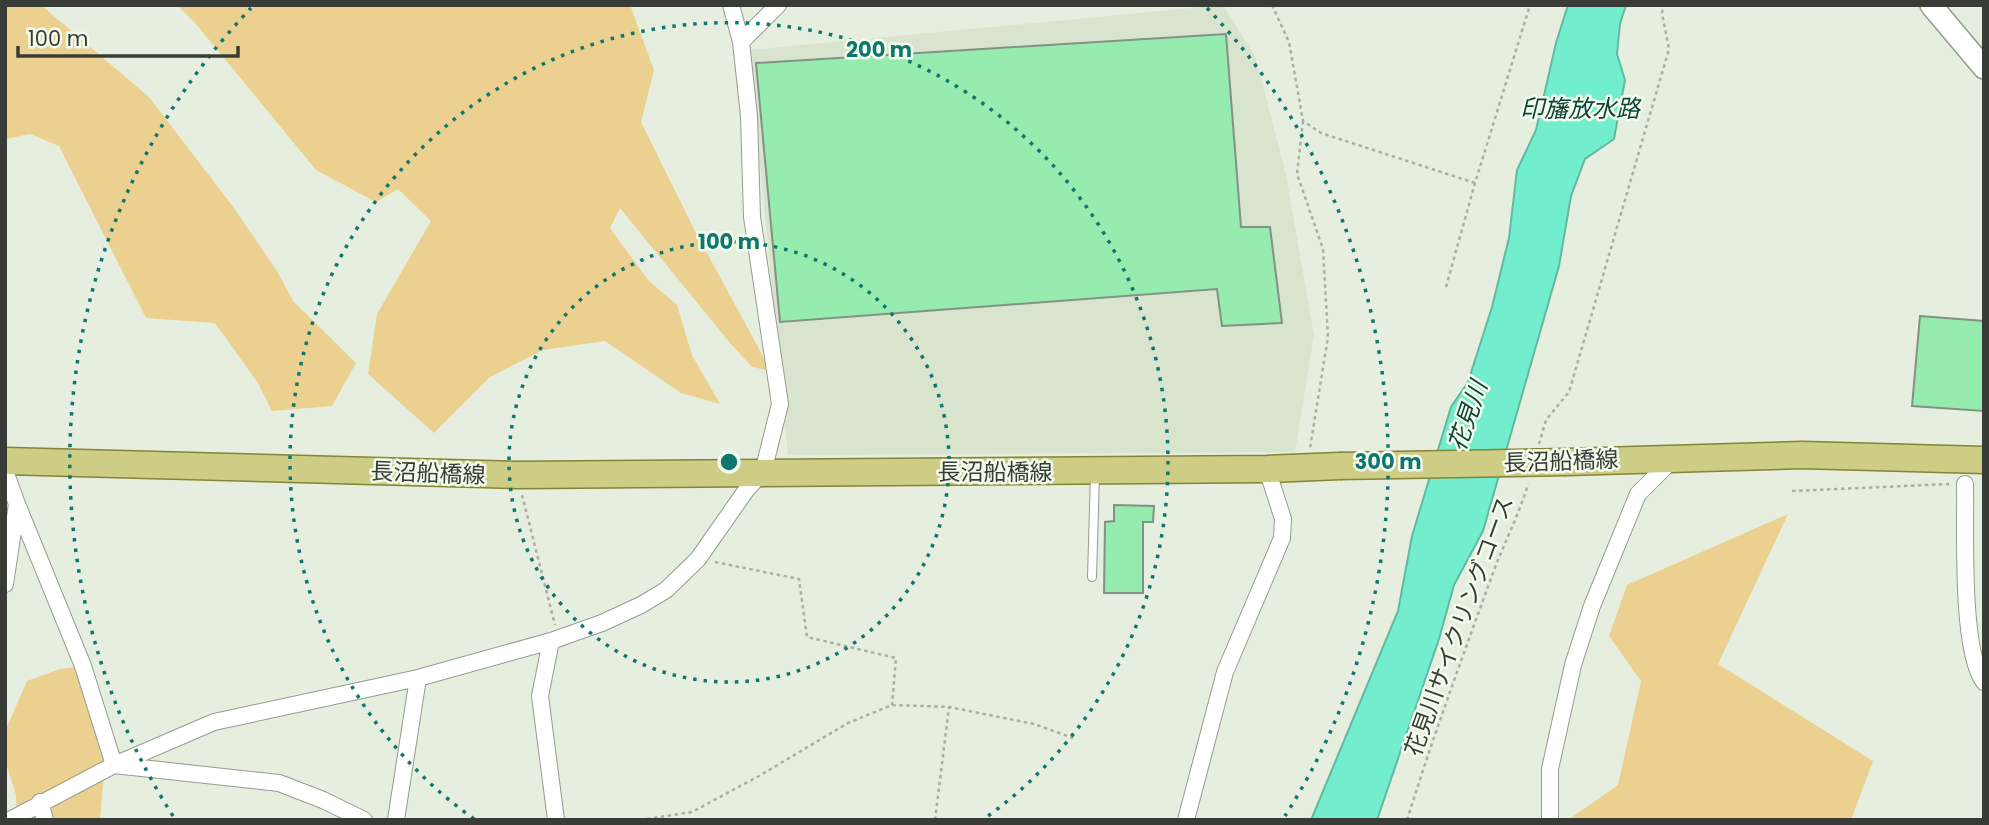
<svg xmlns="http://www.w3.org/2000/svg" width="1989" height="825" viewBox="0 0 1989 825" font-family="Poppins,'Noto Sans JP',sans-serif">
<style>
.built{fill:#d8e4ce}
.green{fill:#ebd090}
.water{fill:#72eece;stroke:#61b9a0;stroke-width:2}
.building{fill:#95ecae;stroke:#839186;stroke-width:2}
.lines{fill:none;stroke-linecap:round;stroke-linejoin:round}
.service-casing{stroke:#959c8e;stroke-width:10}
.minor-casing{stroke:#959c8e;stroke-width:18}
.tertiary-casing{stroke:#959c8e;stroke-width:24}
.primary-casing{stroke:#848435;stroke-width:29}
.path{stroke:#a8afa3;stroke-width:2.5;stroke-dasharray:3.5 3.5;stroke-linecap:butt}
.service{stroke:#fff;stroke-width:8}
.minor{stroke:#fff;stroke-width:16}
.tertiary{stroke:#fff;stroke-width:21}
.primary{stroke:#cdcd86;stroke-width:26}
.primary-bridge-casing{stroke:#848435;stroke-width:29;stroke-linecap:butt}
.primary-bridge{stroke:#cdcd86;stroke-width:26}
.ring{fill:none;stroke:#0f766e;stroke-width:3.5;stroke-dasharray:3.5 7}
.labels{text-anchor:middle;stroke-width:5;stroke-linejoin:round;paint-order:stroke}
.street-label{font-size:23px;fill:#393c36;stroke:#f3fcec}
.water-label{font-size:24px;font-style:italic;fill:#0c4438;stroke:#f3fcec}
.centre{fill:#0f766e;stroke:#f3fcec;stroke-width:3.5}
.ring-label{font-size:21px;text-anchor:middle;font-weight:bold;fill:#0f766e;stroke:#f3fcec;stroke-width:5;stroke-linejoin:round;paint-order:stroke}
</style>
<rect width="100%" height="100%" fill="#e6efdf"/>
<path class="built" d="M1223,5L1256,58L1286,175L1314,335L1295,452L788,455L749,50Z"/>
<path class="green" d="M5,5H41L149,97L234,208L277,271L293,301L356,363L332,406L272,411L258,383L215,323L146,318L59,146L30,134L5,139Z
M177,5H630L654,70L641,122L695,231L771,371L752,367L730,343L620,208L610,228L648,280L677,305L692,355L720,404L681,393L605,341L543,350L490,377L434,433L368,374L377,314L431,221L398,189L376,202L316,170L196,24Z
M1788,514L1718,664L1873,761L1851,820H1568L1618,785L1641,681L1609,636L1627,585Z
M78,667L105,759L100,820H17L16,795L5,760V740L7,727L27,681L60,669Z"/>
<path class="water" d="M1568,5H1626L1620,24L1617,54L1625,80L1614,139L1585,159L1571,196L1559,266L1483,531L1454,585L1439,639L1377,820H1311L1398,611L1412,536L1451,407L1468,382L1492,307L1509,238L1517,170L1536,130L1556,43Z"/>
<path class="building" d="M1226,34L1241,227H1270L1282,323L1222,326L1217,289L780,322L756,63Z
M1920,316L1984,321V411L1912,406Z
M1114,505L1154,506L1153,522H1143V593H1104L1105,522L1114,521Z"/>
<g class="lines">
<defs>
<path id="service" d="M1092,577L1095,474"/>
<path id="minor" d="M731,5L741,42
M5,471L17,504L5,584
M1965,484C1966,526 1960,650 1984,682
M17,504L83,666L114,765L279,783L323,800L364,820
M40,802L45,820
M10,820L114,765L214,722L418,678L551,641
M396,820L418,678
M556,820L540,696L551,641L602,623L641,605L666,590L698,559L747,489L763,472L780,404L752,217L749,116L741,42L778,5
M1186,820L1225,672L1282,538L1283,519L1267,469
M1550,820V769L1573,665L1592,606L1638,494L1673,459"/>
<path id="tertiary" d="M1931,5L1984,68"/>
<path id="primary" d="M5,461L517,475L1267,469L1340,466
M1566,462L1802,455L1984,460"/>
</defs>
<use href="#service" class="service-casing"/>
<use href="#minor" class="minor-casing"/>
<use href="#tertiary" class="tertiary-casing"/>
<use href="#primary" class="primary-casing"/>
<path class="path" d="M1272,5L1289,42L1303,121L1321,133L1475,183
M1303,121L1297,174L1323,249L1328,337L1310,448
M1446,287L1475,183L1530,5
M1539,444L1546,420L1569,392L1669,49L1662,13L1663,5
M1792,491L1949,484
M522,495L555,625
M715,562L799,579L807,637L896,658L892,705
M640,820L692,812L759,776L848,723L892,705L949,707L1034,724L1073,738
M935,820L949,707
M1407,820C1433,737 1463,655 1493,573C1504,543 1519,515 1528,484"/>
<use href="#service" class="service"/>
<use href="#minor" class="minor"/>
<use href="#tertiary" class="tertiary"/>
<use href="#primary" class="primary"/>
<defs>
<path id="primary-bridge" d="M1340,466L1566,462"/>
</defs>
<use href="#primary-bridge" class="primary-bridge-casing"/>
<use href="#primary-bridge" class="primary-bridge"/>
</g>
<g class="ring">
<circle cx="729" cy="462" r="220"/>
<path d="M474 819A439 439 0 1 1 984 819"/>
<path d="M173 816A659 659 0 0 1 251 8M1207 8A659 659 0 0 1 1285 816"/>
</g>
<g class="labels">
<g class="street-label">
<text transform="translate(1561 461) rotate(-2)" y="8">長沼船橋線</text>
<text x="995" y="480">長沼船橋線</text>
<text transform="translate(428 473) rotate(2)" y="8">長沼船橋線</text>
<text transform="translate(1459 626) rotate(-70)" y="8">花見川サイクリングコース</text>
</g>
<g class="water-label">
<text x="1580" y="117">印旛放水路</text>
<text transform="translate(1468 416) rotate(-71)" y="8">花見川</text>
</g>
</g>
<circle cx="729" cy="462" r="10" class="centre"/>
<g class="ring-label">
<text x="879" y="57">200 m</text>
<text x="729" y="249">100 m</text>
<text x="1388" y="469">300 m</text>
</g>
<rect width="1989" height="825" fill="none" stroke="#393c36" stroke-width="14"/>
<path d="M18 46v10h220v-10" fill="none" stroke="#393c36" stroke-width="3.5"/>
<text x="28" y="46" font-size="21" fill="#393c36" stroke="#f3fcec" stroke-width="5" paint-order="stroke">100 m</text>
</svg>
